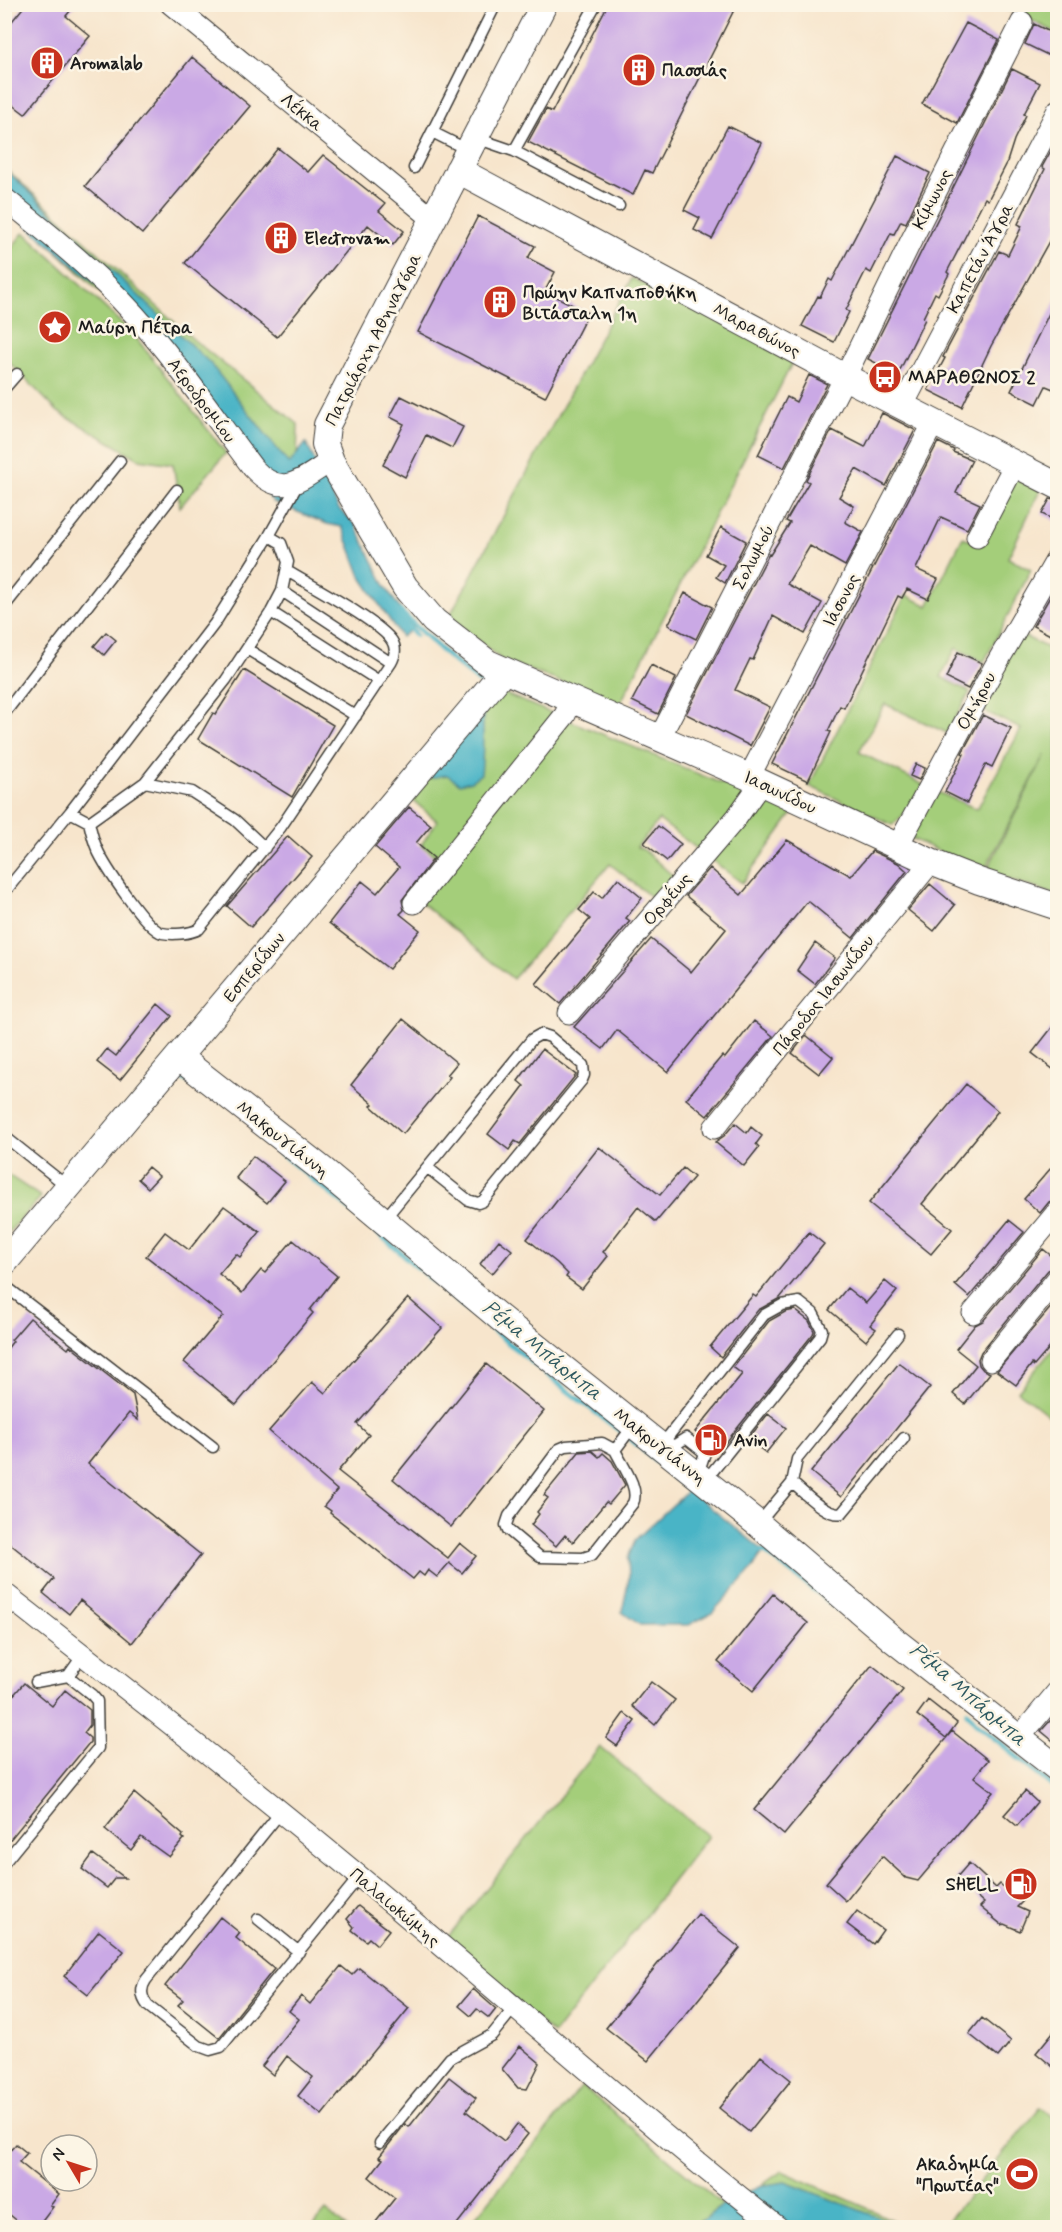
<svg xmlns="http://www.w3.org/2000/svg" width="1062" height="2232" viewBox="0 0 1062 2232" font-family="Mynerve,sans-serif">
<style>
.green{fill:#a4ce7a;stroke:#60754b;stroke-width:1.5}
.water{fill:#49b4c6;stroke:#326871;stroke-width:1.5}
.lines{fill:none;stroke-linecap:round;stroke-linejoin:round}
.stream{stroke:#49b4c6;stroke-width:5}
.building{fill:#caa9e5}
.service-casing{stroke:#3d3a36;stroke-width:13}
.minor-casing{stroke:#3d3a36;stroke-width:23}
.tertiary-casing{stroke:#3d3a36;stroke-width:28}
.service{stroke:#fff;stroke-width:10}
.minor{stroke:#fff;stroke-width:21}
.tertiary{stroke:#fff;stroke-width:26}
.labels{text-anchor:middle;stroke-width:5;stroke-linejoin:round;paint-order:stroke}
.poi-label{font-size:18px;font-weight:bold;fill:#1c1c1c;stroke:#fcf5e5;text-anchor:start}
.street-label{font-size:18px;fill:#1c1c1c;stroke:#fcf5e5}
.water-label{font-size:20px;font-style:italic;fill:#2e5960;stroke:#fcf5e5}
</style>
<rect width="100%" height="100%" fill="#fcf5e5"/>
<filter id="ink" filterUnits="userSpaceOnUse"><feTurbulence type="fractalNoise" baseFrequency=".0167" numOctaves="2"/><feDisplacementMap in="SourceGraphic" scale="12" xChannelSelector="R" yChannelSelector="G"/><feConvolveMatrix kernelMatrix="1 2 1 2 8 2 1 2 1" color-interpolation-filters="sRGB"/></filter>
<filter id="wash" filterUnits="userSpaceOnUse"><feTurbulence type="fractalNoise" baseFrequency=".008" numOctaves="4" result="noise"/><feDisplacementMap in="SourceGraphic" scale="24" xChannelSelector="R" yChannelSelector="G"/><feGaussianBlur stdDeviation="1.35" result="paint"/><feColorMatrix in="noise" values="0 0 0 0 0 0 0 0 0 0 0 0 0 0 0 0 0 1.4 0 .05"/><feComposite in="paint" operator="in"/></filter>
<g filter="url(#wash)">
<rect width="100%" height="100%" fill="#f7e5cc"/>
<path class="green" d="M1000,5H1057V33Z
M4,167L194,340L298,424L297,459L288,468L5,203Z
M24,232L134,335L226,453L180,507L173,464L139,459L58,412L5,358L4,257Z
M632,278L794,359L620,704L502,660L449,617Z
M1017,470L1043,484L1008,558L1031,570L984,662L956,648L941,677L970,692L947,733L885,704L859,752L924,785L905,814L892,825L809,786L906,595L928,606L963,537L977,543Z
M1020,634L1057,653V895L986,872L1045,755L983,872L908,837L935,791L977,809L1021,729L980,709Z
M498,691L793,813L742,883L659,820L637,847L644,850L681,883L661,905L610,864L513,979L417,899L447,864L421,845L437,821L410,798Z
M5,1173L41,1197L5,1236H4Z
M1057,1344V1422L1018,1391Z
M600,1747L708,1836L554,2034L443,1943Z
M582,2086L723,2205L692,2227L467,2228Z
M1041,2107L1057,2121V2227H943Z
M782,2171L874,2211L905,2227H808L754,2221L744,2227L701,2228Z
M326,2211L346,2227H312Z"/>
<path class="water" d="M4,168L210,363L289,464L306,443L339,509L355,524L385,586L413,628L401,637L362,579L342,527L327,524L273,502L121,305L5,207Z
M483,700C483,725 484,750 481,774L471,781L460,784L447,775L431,778L419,762Z
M689,1490L764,1551L753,1568L712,1613L689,1625H640L622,1612L629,1578L628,1558L635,1540Z
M785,2182L904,2227L775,2228L760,2224L741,2227L692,2228L723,2205L759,2186Z"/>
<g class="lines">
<path class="stream" d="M400,611L446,655L483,685
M408,626L415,635
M173,1074L194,1084
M267,1142L362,1219
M369,1225L432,1280L556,1382L632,1440L689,1490L688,1494
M757,1553L764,1551L838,1609
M967,1712L975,1722L1051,1785L1058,1788"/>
</g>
<g id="blocks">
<path class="building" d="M26,4H76L66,16L90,36L25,114L4,98V31Z
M608,4H737L652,173L645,170L633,195L528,142L546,109L552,112Z
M966,23L999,40L957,123L922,104Z
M1034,24L1058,36V60L1025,44Z
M192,57L250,106L142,234L85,186Z
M1012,69L1040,83L1024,114L1026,115L1014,140L1006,165L988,200L985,198L947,272L949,274L938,295L935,293L923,318L925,319L898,374L868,359Z
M728,126L762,143L712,239L694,230L700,218L684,210Z
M1058,138V225L991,346L962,407L928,390L945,358L943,357L999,251L1008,255L1022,226L1018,224L1045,169L1042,167Z
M278,148L308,172L323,155L385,204L379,211L404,231L393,245L368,225L277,337L185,263Z
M897,156L930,173L906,223L901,221L894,234L891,233L871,273L866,270L846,310L849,312L834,342L802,326L818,296L820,297L829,279L832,281Z
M478,216L535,246L528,258L555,272L545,291L588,313L545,397L418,332Z
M1058,295V391L1046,386L1037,404L1011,391Z
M809,375L827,384L784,468L758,455L787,397L796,402Z
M401,396L463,427L452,448L426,435L405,477L383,465L404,424L390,417Z
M882,413L915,430L886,486L856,469L839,497L854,506L845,522L863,532L845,566L810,546L787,584L822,603L805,634L773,616L753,660L750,659L735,690L770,707L750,746L686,714L769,554L770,555L790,523L786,521L809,482L806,480L832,430L865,447Z
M938,442L954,450L953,452L972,460L956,493L980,504L967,529L941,517L916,569L938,579L928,599L907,589L902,598L898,596L844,708L840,706L828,731L831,732L808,781L772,764Z
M1050,499L1058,501V522L1042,514Z
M721,527L746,541L725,583L716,577L724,565L706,555Z
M1058,583V639L1033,626Z
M685,593L712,607L696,639L668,625Z
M106,632L116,640L104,655L94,646Z
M958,652L982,663L968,689L946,678Z
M651,665L676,678L658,714L632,701Z
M244,670L333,725L292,797L198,739L213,713L216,714Z
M983,715L1011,728L992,767L986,764L967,803L945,792L964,754L962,753Z
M916,764L925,768L919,780L910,776Z
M409,807L431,825L416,843L434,858L402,900L404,910L400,914L420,930L389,969L329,923L362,881L377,893L399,867L375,847Z
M658,826L681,844L667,861L644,843Z
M288,836L312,857L251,927L227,906Z
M787,840L851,876L872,851L898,863L907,871L853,938L808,901L668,1072L617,1030L603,1049L574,1027L651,939L691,972L726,929L686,896L710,868L741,895Z
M618,878L642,898L626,918L630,921L560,1004L536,984L590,919L579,910L594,892L602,898Z
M930,884L955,905L934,931L908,910Z
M815,943L835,958L815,984L797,970Z
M158,1004L172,1016L120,1080L97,1062L107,1049L116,1056Z
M403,1019L457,1063L447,1075L450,1077L403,1134L371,1106L373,1104L351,1085Z
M1058,1020V1073L1032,1053Z
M754,1021L773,1036L707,1116L686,1099L722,1056L725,1058Z
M806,1035L833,1057L819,1074L792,1053Z
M542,1049L576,1075L520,1144L515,1141L509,1150L488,1134L524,1086L518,1081Z
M966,1084L998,1111L922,1204L952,1229L931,1254L869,1203Z
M735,1123L747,1133L751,1127L762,1136L756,1144L759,1147L744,1166L715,1142L724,1136Z
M599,1147L660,1195L683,1168L694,1177L656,1222L638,1207L603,1252L608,1256L582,1289L566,1277L568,1274L557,1263L527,1239Z
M253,1156L285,1181L267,1203L236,1178Z
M1058,1160V1199L1049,1202L1040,1213L1024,1199Z
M148,1167L159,1176L148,1188L138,1179Z
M224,1206L260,1232L240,1257L236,1254L219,1274L242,1293L261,1270L265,1273L293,1240L337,1276L310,1310L313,1313L236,1405L184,1362L223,1316L146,1256L165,1232L189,1250Z
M1009,1220L1024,1232L969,1297L955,1285Z
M809,1232L824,1244L780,1298L758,1310L721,1357L710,1347L753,1295L756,1297Z
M499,1240L512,1250L492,1274L480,1264Z
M1043,1249L1058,1261V1266L1048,1270L981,1352L978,1359L979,1365L983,1370L990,1373L965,1404L953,1394L976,1365L956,1349L975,1325L983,1321Z
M885,1281L897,1291L870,1325L876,1329L866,1341L829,1310L847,1288L866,1303Z
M408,1298L442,1328L357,1424L369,1435L338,1471L448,1558L460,1543L476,1556L462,1573L449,1563L437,1577L428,1570L424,1576L419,1572L413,1579L330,1513L331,1511L324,1506L337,1490L269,1431L312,1382L325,1393Z
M1058,1299V1338L1034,1366L1032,1364L1016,1385L997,1371Z
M795,1310L809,1321L814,1331L813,1334L719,1451L695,1432L742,1374L733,1367L769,1321L785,1312Z
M30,1318L68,1349L70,1346L133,1395L138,1420L129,1413L88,1464L201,1555L132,1643L80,1600L69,1614L43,1593L54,1579L4,1539V1353L13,1341L11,1340Z
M899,1363L930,1387L841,1497L811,1472Z
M486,1364L544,1411L451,1527L393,1479Z
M768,1414L786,1428L766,1453L748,1439Z
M592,1451L599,1457L603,1453L612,1461L625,1485L609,1504L606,1502L573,1542L565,1535L556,1546L531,1525L539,1514L537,1512L548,1498L544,1495L579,1452Z
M773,1594L808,1623L753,1691L718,1662Z
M872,1665L903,1690L784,1835L754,1810Z
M651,1682L675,1700L655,1725L632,1706Z
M24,1683L52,1706L65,1690L90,1710V1725L84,1733L90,1738V1742L4,1847V1706Z
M928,1700L957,1723L946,1738L917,1715Z
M1058,1712V1745L1041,1731Z
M624,1713L635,1721L617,1746L606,1738Z
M952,1731L988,1760L974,1777L993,1792L918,1881L906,1878L882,1856L846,1901L826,1883Z
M1025,1791L1037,1802L1017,1826L1004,1815Z
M134,1793L183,1835L182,1837L184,1839L169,1857L141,1837L131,1850L105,1829Z
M93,1854L125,1878H115L107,1888L82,1869Z
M969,1863L996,1888L1000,1884L1022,1902L1017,1907L1028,1912L1020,1931L1004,1924L1002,1925L980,1907L984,1903L956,1878Z
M358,1906L389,1930L377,1945L369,1938L366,1941L352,1930L354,1927L347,1919Z
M857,1911L883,1930L873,1944L847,1924Z
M698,1914L740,1948L648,2061L606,2028Z
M220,1917L240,1933L236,1938L274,1969L219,2038L178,2005L183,2000L165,1986Z
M99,1931L124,1951L88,1995L64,1976Z
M341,1966L352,1975L359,1968L409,2008L322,2115L298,2096L313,2077L287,2056L273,2075L262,2066L299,2019L289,2011L301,1996L310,2004Z
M473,1989L496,2009L489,2018L477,2009L471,2016L459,2006Z
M982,2018L1011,2041L998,2057L969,2034Z
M1058,2026V2071L1036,2053Z
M520,2046L540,2063L527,2089L518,2088L502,2069Z
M761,2056L791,2080L749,2132L719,2108Z
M449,2077L476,2098L466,2111L504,2141L517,2124L528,2134L454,2228H371L395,2198L369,2177L383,2159L379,2157L405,2124L409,2127Z
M16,2144L27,2153L19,2162L59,2194L50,2206L53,2207L37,2228H26L4,2210V2150L8,2153Z"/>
</g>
</g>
<g filter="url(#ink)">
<use href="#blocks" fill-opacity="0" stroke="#3d3a36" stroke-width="1.5"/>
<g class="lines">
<defs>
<path id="service" d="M432,132L468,150
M476,138L514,151L596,4
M514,151L619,206
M414,168L496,4
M4,389L17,374
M282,591L391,663
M4,607L120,461
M271,612L379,681
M247,649L356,716
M4,714L177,490
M145,782L192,792L235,820L265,848
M70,812L89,822L145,782L226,680L271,612L282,591L288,562L281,543L269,536
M89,822C91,831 93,840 97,849C104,865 146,929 162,933C172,935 190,934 199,929L281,827L391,663C395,656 397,649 392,641C380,622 310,585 287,571
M4,893L70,812L215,623L269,536L299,482
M4,1136L68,1187
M383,1221L532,1039L541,1034L550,1037L583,1065L584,1075L582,1080L483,1201L478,1203L468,1200L428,1168
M4,1285L213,1447
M898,1334L797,1459L792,1483C804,1492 827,1518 842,1513L904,1438
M660,1447L764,1315L782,1305L799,1302L813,1313L822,1330L820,1337L705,1481
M615,1450C622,1465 640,1488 633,1503L592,1555L583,1558L540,1557L508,1530L506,1525L509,1516L559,1449L566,1446L602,1443L615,1450L633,1426
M667,1450L686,1438L705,1453L701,1465
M758,1524L792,1483
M68,1676L83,1655
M280,1813L146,1980C140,1989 141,1997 148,2006L199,2046L210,2050L221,2047L359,1877
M4,1863L98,1748L97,1701L92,1695L68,1676L36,1682
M258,1919L299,1952
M380,2143L450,2058L492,2035L514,2008"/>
<path id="minor" d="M171,4L433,219
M4,198C39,226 74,254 106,285C162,339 206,406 253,468C283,500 300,480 331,461
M903,405L1058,110
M977,537L1015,464
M660,737L845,377L910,243L1022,22
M749,777L934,422
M897,847L994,668L1058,557
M414,903L565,715L572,699
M569,1013L737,817L761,783
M714,1128L931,862
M973,1313L1058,1211
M991,1360L1058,1278
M4,1593C143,1702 282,1810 416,1924C537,2025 655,2131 779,2228
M1019,1738L1058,1691"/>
<path id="tertiary" d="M544,4L327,425L325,444L331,461L405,587L434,621L488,663L749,777L931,862L979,881L1058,907
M458,170L845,377L1058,486
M181,1054V1059L323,1170L500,1318L758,1524L895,1641L1058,1769
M4,1263L504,671"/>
</defs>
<use href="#service" class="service-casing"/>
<use href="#minor" class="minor-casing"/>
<use href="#tertiary" class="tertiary-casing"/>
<use href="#service" class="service"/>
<use href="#minor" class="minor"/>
<use href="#tertiary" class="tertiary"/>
</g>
</g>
<defs>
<symbol id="building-disc" viewBox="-11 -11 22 22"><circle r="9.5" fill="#c8321e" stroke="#fcf5e5"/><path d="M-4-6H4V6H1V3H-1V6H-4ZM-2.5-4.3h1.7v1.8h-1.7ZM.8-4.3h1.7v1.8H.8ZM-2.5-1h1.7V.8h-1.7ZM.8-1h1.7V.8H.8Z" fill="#fff"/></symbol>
<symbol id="sight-disc" viewBox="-11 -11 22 22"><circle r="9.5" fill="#c8321e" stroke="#fcf5e5"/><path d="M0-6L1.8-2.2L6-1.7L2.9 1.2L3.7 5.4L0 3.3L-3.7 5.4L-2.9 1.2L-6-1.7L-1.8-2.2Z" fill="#fff"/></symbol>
<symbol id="bus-disc" viewBox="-11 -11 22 22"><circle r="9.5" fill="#c8321e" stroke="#fcf5e5"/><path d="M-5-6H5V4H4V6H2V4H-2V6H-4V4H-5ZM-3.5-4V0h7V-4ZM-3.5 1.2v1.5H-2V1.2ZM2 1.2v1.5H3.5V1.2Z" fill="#fff"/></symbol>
<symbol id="fuel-disc" viewBox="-11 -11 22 22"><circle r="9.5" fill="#c8321e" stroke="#fcf5e5"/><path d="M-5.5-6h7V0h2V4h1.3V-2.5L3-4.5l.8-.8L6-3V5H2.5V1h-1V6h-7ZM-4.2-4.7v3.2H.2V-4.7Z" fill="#fff"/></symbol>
<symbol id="stadium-disc" viewBox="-11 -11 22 22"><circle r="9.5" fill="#c8321e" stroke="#fcf5e5"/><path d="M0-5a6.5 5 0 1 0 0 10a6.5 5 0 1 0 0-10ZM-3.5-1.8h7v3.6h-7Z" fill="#fff"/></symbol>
</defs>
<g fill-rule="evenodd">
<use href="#building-disc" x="28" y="44" width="38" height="38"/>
<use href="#building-disc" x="620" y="51" width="38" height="38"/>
<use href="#building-disc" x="262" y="219" width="38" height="38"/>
<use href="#building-disc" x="481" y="283" width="38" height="38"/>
<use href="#sight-disc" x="36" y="308" width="38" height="38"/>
<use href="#bus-disc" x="866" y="358" width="38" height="38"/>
<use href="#fuel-disc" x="692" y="1421" width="38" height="38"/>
<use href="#fuel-disc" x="1002" y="1865" width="38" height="38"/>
<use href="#stadium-disc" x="1003" y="2155" width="38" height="38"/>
</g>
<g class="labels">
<g class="poi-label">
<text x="70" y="69">Aromalab</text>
<text x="662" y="76">Πασσιάς</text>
<text x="304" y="244">Electrovam</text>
<text x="523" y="298">Πρώην Καπναποθήκη<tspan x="523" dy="21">Βιτάσταλη 1η</tspan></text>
<text x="78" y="333">Μαύρη Πέτρα</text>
<text x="908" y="383">ΜΑΡΑΘΩΝΟΣ 2</text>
<text x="734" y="1446">Avin</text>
<text x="998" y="1890" text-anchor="end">SHELL</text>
<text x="999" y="2170" text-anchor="end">Ακαδημία<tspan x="999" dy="21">"Πρωτέας"</tspan></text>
</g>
<g class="street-label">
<text transform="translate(302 112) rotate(39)" y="6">Λέκκα</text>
<text transform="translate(932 199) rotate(-63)" y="6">Κίμωνος</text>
<text transform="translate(980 258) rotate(-62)" y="6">Καπετάν Άγρα</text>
<text transform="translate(757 330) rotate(28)" y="6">Μαραθώνος</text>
<text transform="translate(373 339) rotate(-63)" y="6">Πατριάρχη Αθηναγόρα</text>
<text transform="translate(202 400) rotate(53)" y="6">Αεροδρομίου</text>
<text transform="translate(753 557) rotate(-63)" y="6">Σολωμού</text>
<text transform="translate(841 600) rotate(-62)" y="6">Ιάσονος</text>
<text transform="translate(976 701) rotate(-62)" y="6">Ομήρου</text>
<text transform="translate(780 792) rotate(25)" y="6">Ιασωνίδου</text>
<text transform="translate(667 899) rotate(-49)" y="6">Ορφέως</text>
<text transform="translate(254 967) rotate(-50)" y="6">Εσπερίδων</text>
<text transform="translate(823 995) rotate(-51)" y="6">Πάροδος Ιασωνίδου</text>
<text transform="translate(283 1139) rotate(38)" y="6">Μακρυγιάννη</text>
<text transform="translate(660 1446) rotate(38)" y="6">Μακρυγιάννη</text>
<text transform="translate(395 1907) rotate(40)" y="6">Παλαιοκώμης</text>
</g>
<g class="water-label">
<text transform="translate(543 1350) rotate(39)" y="7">Ρέμα Μπάρμπα</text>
<text transform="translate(969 1694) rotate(41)" y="7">Ρέμα Μπάρμπα</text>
</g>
</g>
<rect width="1062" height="2232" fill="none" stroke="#fcf5e5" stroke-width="24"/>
<g transform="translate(69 2163) rotate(309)"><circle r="28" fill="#fcf5e5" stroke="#a29e95" stroke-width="1.5"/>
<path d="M0-4.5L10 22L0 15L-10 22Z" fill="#c8321e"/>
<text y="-9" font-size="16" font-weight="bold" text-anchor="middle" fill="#1c1c1c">N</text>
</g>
</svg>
